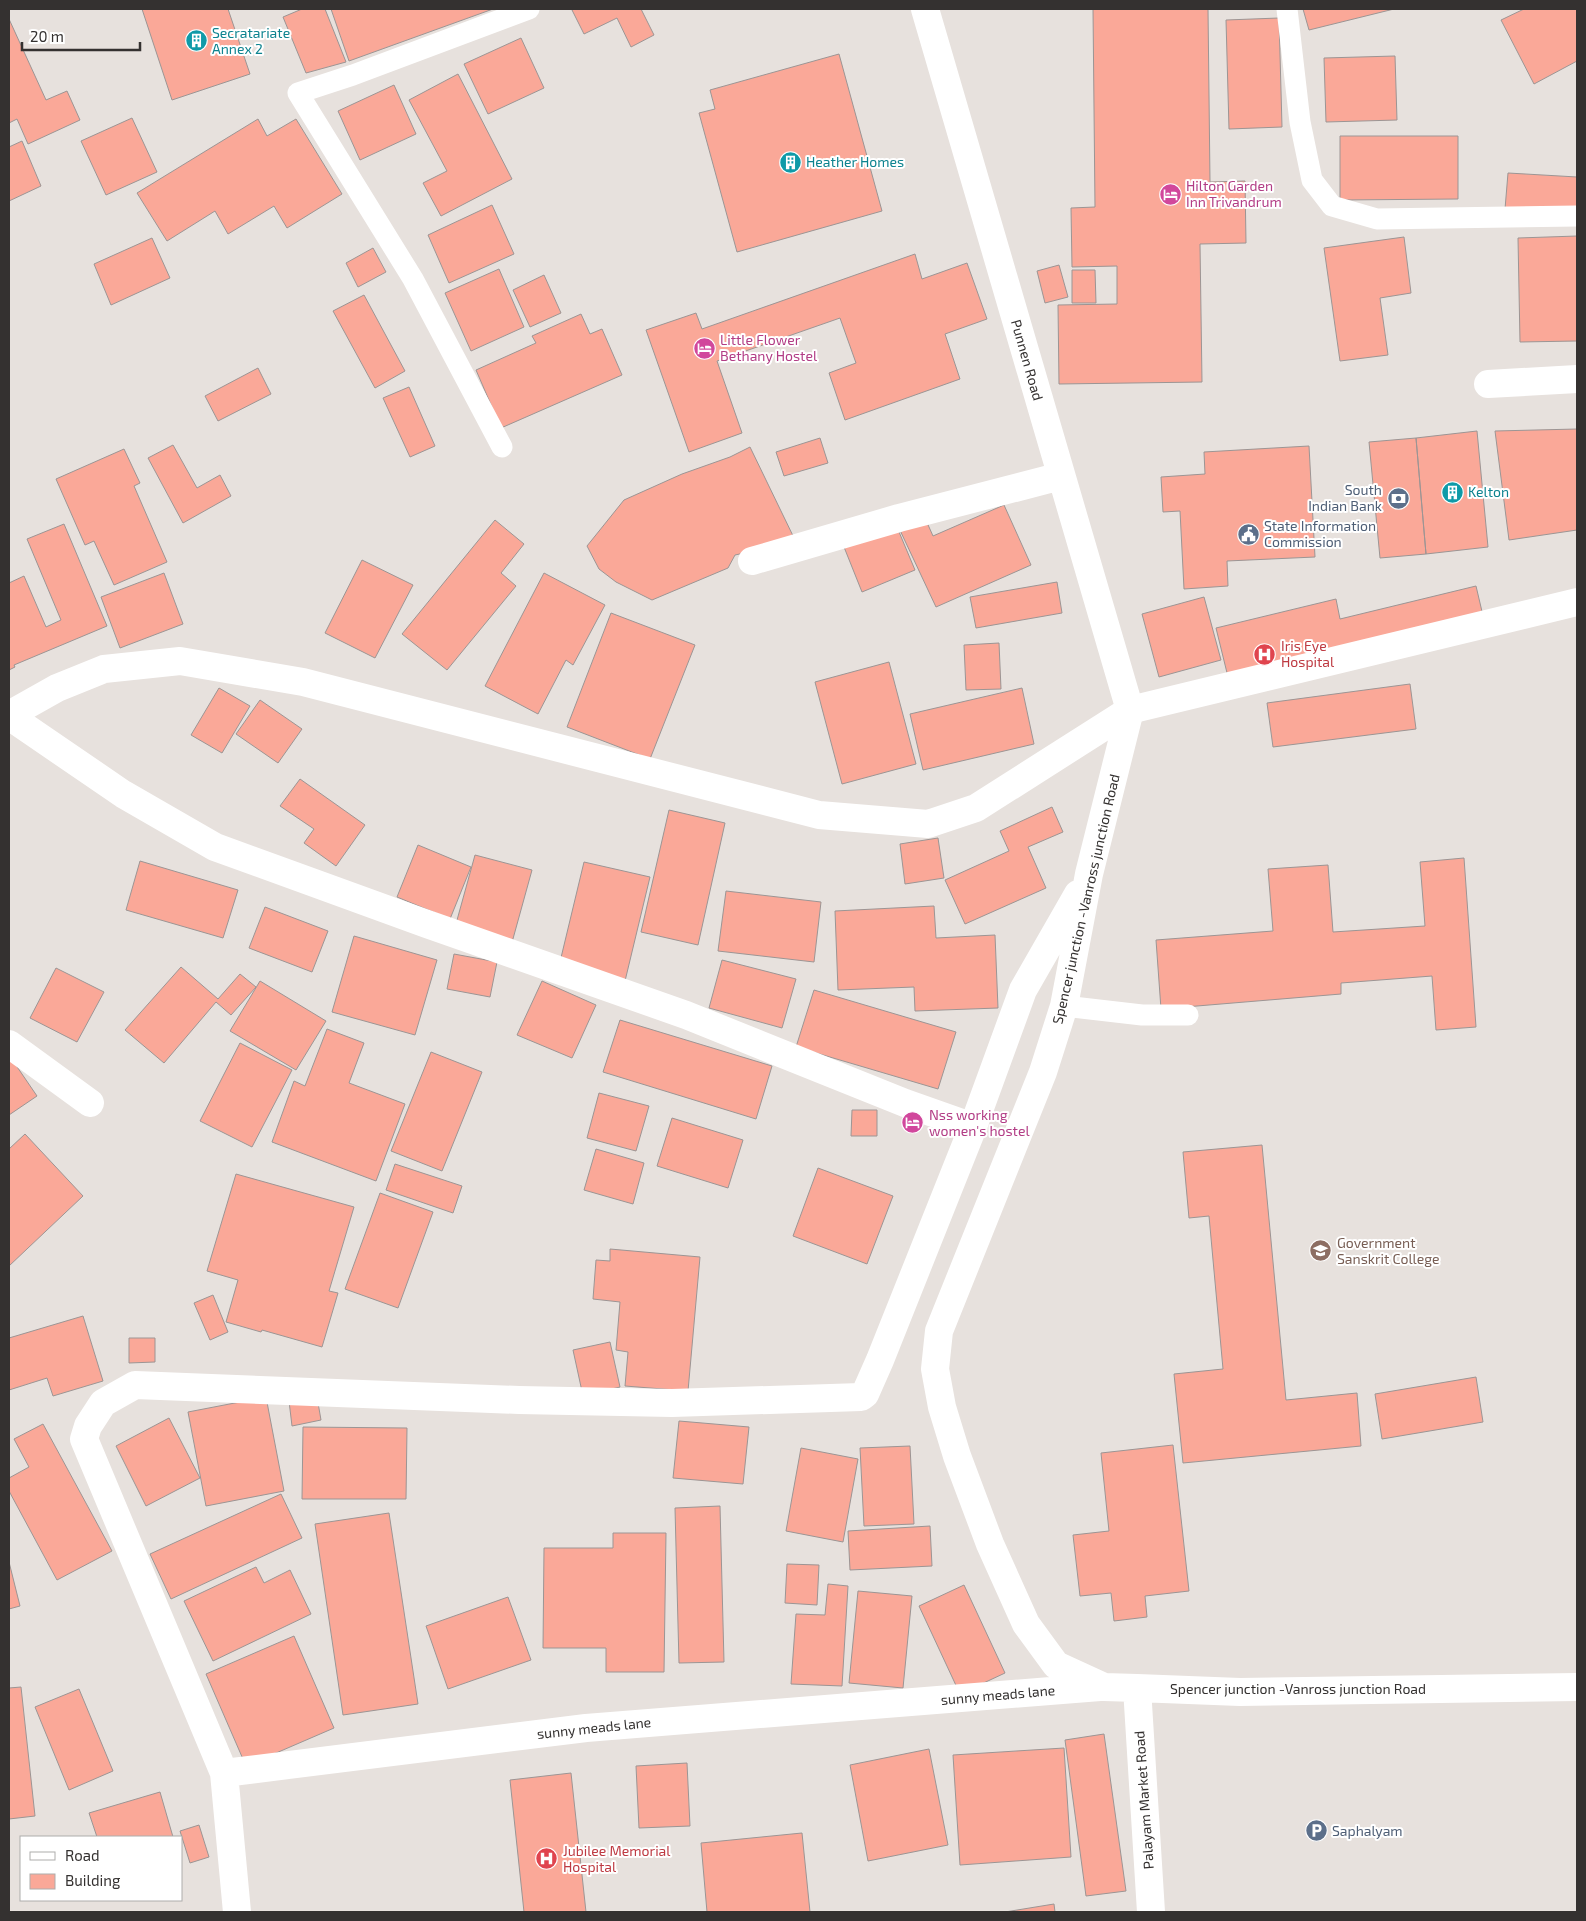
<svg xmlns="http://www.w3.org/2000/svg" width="1586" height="1921" viewBox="0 0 1586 1921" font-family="'Exo 2',sans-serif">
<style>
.building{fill:#faa898;stroke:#9c9594}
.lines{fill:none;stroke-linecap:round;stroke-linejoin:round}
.lane{stroke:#fff;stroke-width:21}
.street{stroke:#fff;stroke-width:28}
.secondary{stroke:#fff;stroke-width:28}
.labels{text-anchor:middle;stroke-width:4;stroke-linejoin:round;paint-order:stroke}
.culture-label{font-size:14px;fill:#0d838f;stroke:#fff;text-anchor:start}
.hotel-label{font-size:14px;fill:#b23c85;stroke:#fff;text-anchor:start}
.street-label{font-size:14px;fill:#343130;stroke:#fff}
.service-label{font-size:14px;fill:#4e5e75;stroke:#fff;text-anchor:start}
.health-label{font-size:14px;fill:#be3a42;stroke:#fff;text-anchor:start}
.education-label{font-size:14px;fill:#785e54;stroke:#fff;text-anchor:start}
</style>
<rect width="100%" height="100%" fill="#e7e1dd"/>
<path class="building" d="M142,9H228L250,74L172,100Z
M302,9H325L346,62L306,73L283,17Z
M331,9H493L349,61Z
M575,9H641L654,35L631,47L617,18L584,34L572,10Z
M1093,9H1208L1210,182L1245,181L1246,243L1200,244L1202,382L1059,384L1058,305L1117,304V266L1072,267L1071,208L1095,207Z
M1303,9H1394L1309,30Z
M1524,9H1577V61L1534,84L1501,20Z
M1279,18L1282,127L1229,129L1226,20Z
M9,19L46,100L67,91L80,120L28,144L17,119L9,123Z
M521,38L544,88L488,114L464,64Z
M839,54L882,211L737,252L699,113L715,109L710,90Z
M1395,56L1397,120L1326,122L1324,58Z
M458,74L512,179L441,216L423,183L447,171L409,100Z
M394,85L416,134L360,160L338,111Z
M132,118L157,172L106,195L81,141Z
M258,119L267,136L296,119L342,194L287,228L274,206L228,234L215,211L167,241L137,193Z
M1340,136H1458V199L1340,200Z
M22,141L41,186L9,201V147Z
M1508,173L1577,177V214L1505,209Z
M492,205L514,254L449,283L428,235Z
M1577,236V341L1520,342L1518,238Z
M1404,237L1411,293L1380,298L1388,355L1340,361L1324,248Z
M152,238L170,278L111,305L94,264Z
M373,248L386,272L358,287L346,263Z
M915,254L922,279L967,263L987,319L945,334L960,379L845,420L829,373L856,363L840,318L717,361L742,433L689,452L646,330L696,313L702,329Z
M1059,265L1068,297L1045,303L1037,271Z
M499,269L524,327L471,351L445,293Z
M1072,270H1095L1096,303H1072Z
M544,275L561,313L530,327L513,290Z
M364,295L405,371L375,388L333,311Z
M581,314L590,334L602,329L622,375L501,428L476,370L536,343L532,336Z
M258,368L271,394L218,421L205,396Z
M409,387L435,446L410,457L383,398Z
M1577,429V530L1509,540L1495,431Z
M1477,431L1488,547L1426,554L1416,438Z
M820,438L828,463L784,476L776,452Z
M1416,438L1426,554L1380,558L1369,442Z
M173,445L197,488L220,475L231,496L183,523L148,458Z
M1309,446L1315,557L1227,561L1228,586L1184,589L1180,511L1163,512L1161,477L1205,474L1204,452Z
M750,447L796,542L735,555L728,568L652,600L616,582L599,569L587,546L624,500L682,474L730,457Z
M124,449L140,483L134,486L167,562L114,585L94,541L85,545L56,479Z
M1004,505L1031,565L936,607L898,526L925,518L933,536Z
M495,520L524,544L501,573L516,586L447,670L402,634Z
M894,520L915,570L862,592L842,542Z
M64,524L107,626L14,665L15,667L9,670V583L24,576L46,627L61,620L27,539Z
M362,560L413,585L375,658L325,633Z
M164,573L183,624L120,648L101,597Z
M544,573L605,605L573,665L566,660L538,714L485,686Z
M1057,582L1062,613L976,628L970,597Z
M1476,586L1484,620L1229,681L1216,628L1336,599L1340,619Z
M1204,597L1221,660L1159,677L1142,614Z
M611,613L695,645L650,759L567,727Z
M999,643L1001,689L966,690L964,645Z
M889,662L916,764L842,784L815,682Z
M1410,684L1416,729L1273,747L1267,703Z
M219,688L250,706L222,753L191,735Z
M1022,688L1034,744L923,770L910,714Z
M260,700L302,729L278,763L236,734Z
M300,779L365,825L336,866L304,843L314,829L280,806Z
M1052,807L1063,832L1028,847L1046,888L965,924L945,880L1009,851L1000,831Z
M669,810L725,823L698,945L641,932Z
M938,838L944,878L905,884L900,844Z
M418,845L471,867L450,919L397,897Z
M475,855L532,870L511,946L454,931Z
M1464,858L1476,1027L1436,1030L1432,976L1341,983V994L1161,1009L1156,940L1273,931L1268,869L1328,865L1333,932L1425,926L1420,862Z
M140,861L238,890L223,938L126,910Z
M584,862L650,877L625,981L559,966Z
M726,891L821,902L814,962L718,951Z
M934,906L936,938L995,935L998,1008L915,1011L914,987L838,990L835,911Z
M265,907L328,931L312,972L249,948Z
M354,936L437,960L415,1035L332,1012Z
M454,954L497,962L490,997L447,989Z
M722,960L796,979L782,1028L709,1008Z
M181,967L218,999L240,974L256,987L231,1015L216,1002L164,1063L125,1030Z
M56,968L104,992L77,1042L30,1018Z
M260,981L326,1021L296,1070L230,1031Z
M542,981L596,1005L572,1058L517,1035Z
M814,990L956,1032L938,1089L796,1047Z
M620,1020L772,1066L756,1119L603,1072Z
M327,1029L364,1043L349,1083L405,1104L376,1181L272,1142L294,1081L305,1086Z
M240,1043L292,1070L252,1147L200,1121Z
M431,1052L482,1072L442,1171L391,1151Z
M9,1055L37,1096L9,1115Z
M599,1093L649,1106L636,1151L587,1138Z
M852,1110H877V1136H851Z
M672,1118L743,1140L728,1188L657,1166Z
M25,1134L83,1196L9,1266V1149Z
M1262,1145L1286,1400L1357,1393L1361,1446L1183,1463L1174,1374L1223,1369L1209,1216L1189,1218L1183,1152Z
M596,1149L644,1163L633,1204L584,1190Z
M395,1164L462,1186L453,1213L386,1190Z
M818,1168L893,1196L867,1264L793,1236Z
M236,1174L354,1207L329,1291L338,1293L322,1347L262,1330L261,1332L226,1322L238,1280L207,1271Z
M380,1193L433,1212L398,1308L345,1289Z
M610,1249L700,1257L688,1391L625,1386L628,1352L616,1350L620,1302L593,1299L596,1260L610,1261Z
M213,1295L228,1332L210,1340L194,1303Z
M83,1316L103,1381L53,1396L47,1378L9,1390V1338Z
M129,1338H155V1362L129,1363Z
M610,1342L620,1387L583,1396L573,1350Z
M1476,1377L1483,1422L1382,1439L1375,1394Z
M266,1397L284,1491L206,1506L188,1412Z
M317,1397L321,1420L292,1426L289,1401Z
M169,1418L200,1478L146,1506L116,1446Z
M679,1421L749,1427L743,1484L673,1478Z
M43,1424L112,1551L57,1580L9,1491V1478L29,1467L14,1439Z
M303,1427L407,1428L406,1499H302Z
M1173,1445L1189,1591L1145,1596L1147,1617L1114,1621L1111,1593L1080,1596L1073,1535L1109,1531L1101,1453Z
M910,1446L914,1524L864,1526L860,1448Z
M801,1448L858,1459L843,1542L786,1531Z
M281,1494L302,1538L171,1599L150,1554Z
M720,1506L724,1662L679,1663L675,1508Z
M389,1513L418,1704L343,1715L315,1524Z
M930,1526L932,1566L850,1570L848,1531Z
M613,1533H666L664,1672H606V1648H543L544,1548H613Z
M9,1562L20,1606L9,1609Z
M787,1564L819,1565L817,1605L785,1603Z
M256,1567L264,1583L290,1570L311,1614L213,1661L184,1601Z
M828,1584L848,1586L842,1686L791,1684L796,1614L825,1615Z
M964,1585L1005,1673L960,1694L919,1606Z
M858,1591L912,1596L903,1688L849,1683Z
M508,1597L531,1660L448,1689L426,1626Z
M294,1636L334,1728L246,1766L206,1674Z
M21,1687L35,1816L9,1819V1688Z
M79,1689L113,1771L69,1790L35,1707Z
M1104,1734L1126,1891L1086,1896L1065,1740Z
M1064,1748L1071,1857L960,1865L953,1755Z
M929,1749L948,1845L868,1861L850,1765Z
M687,1763L690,1826L639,1828L636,1766Z
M571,1773L586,1912H524L510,1780Z
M160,1792L173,1837H97L89,1813Z
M199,1825L209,1857L190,1863L180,1831Z
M802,1833L810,1912H707L701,1843Z
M1054,1904L1055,1912H1005Z"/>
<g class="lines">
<path class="lane" d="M1287,9L1300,122L1312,180L1332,206L1377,219L1577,216
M502,447L413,279L298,93L353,75L529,9
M1064,1006L1142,1015H1188"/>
<path class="street" d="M925,9L1130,710L1089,874L1064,1006L1043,1072L939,1331L935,1369L942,1407L957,1456L990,1544L1026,1624L1056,1665L1104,1687L1137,1688L1240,1692L1577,1687
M1488,384L1577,379
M752,561L899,518L1061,476
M9,716L123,794L215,847L427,924L686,1015L905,1103L973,1127
M9,1044L90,1103
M1137,1688L1151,1912
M224,1773L84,1439L88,1426L103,1403L135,1385L519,1400L672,1403L861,1397L865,1394L880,1360L973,1127L1023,990L1078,894
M237,1912L224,1773L586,1728L1100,1687"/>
<path class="secondary" d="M9,715L57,688L104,669L180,661L303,682L819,815L928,824L976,808L1130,710L1577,602"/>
</g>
<defs>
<symbol id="building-disc" viewBox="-11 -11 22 22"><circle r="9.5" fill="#0f9aa8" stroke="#fff"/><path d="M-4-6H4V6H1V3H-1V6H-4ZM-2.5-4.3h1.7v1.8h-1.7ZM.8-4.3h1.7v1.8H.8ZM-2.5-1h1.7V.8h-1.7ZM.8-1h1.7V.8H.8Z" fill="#fff"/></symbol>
<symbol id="hotel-disc" viewBox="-11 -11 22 22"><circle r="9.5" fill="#d1479c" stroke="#fff"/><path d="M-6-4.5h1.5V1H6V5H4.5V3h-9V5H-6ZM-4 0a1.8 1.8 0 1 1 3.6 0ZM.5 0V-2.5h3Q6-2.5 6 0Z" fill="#fff"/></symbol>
<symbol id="bank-disc" viewBox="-11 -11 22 22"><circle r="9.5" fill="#5c6f8a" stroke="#fff"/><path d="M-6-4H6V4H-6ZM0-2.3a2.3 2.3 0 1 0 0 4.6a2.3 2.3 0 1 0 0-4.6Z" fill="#fff"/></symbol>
<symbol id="civic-disc" viewBox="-11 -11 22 22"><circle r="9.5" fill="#5c6f8a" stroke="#fff"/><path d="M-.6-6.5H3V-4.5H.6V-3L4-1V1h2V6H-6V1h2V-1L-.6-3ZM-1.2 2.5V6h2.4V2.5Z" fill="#fff"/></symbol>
<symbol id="hospital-disc" viewBox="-11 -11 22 22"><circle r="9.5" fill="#e0444e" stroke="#fff"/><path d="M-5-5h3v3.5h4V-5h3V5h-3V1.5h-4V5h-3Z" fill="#fff"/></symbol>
<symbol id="university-disc" viewBox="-11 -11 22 22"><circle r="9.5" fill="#8d6e63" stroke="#fff"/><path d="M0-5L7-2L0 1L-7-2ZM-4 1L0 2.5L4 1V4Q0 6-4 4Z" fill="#fff"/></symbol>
<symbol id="parking-disc" viewBox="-11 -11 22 22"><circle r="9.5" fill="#5c6f8a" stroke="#fff"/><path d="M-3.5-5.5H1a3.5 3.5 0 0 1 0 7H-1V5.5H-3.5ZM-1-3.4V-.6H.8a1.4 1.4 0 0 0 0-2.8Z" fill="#fff"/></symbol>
</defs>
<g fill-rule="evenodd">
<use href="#building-disc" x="184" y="28" width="25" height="25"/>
<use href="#building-disc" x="778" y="150" width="25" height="25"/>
<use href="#hotel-disc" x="1158" y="182" width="25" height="25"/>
<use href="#hotel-disc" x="692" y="336" width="25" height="25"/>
<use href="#building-disc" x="1440" y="480" width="25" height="25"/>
<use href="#bank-disc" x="1386" y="486" width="25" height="25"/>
<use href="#civic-disc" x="1236" y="522" width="25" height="25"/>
<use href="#hospital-disc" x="1252" y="642" width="25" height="25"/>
<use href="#hotel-disc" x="900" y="1110" width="25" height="25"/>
<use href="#university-disc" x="1308" y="1238" width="25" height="25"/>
<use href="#parking-disc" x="1304" y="1818" width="25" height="25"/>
<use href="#hospital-disc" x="534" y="1846" width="25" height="25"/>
</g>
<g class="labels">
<g class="culture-label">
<text x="212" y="38">Secratariate<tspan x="212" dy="16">Annex 2</tspan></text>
<text x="806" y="167">Heather Homes</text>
<text x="1468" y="497">Kelton</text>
</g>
<g class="hotel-label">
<text x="1186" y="191">Hilton Garden<tspan x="1186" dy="16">Inn Trivandrum</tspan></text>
<text x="720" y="345">Little Flower<tspan x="720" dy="16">Bethany Hostel</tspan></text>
<text x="929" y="1120">Nss working<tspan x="929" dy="16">women's hostel</tspan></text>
</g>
<g class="street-label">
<text transform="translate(1027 360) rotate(74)" y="5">Punnen Road</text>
<text transform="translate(1086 899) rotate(-77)" y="5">Spencer junction -Vanross junction Road</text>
<text x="1298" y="1694">Spencer junction -Vanross junction Road</text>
<text transform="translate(998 1695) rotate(-5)" y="5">sunny meads lane</text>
<text transform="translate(594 1728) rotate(-6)" y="5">sunny meads lane</text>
<text transform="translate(1144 1800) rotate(-94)" y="5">Palayam Market Road</text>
</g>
<g class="service-label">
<text x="1382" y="495" text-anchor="end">South<tspan x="1382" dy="16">Indian Bank</tspan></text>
<text x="1264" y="531">State Information<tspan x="1264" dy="16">Commission</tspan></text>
<text x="1332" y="1836">Saphalyam</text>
</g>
<g class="health-label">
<text x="1281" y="651">Iris Eye<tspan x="1281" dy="16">Hospital</tspan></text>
<text x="563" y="1856">Jubilee Memorial<tspan x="563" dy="16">Hospital</tspan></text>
</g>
<g class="education-label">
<text x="1337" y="1248">Government<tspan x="1337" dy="16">Sanskrit College</tspan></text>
</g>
</g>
<rect width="1586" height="1921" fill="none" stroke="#343130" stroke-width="20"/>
<rect x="20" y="1836" width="162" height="65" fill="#ffffff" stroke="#aeadac"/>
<rect x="30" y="1852" width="25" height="8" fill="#ffffff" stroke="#aeadac"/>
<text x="65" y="1861" font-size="15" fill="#343130">Road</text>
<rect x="30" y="1874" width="25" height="15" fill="#faa898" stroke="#aeadac"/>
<text x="65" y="1886" font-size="15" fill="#343130">Building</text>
<path d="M22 42v8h118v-8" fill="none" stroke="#343130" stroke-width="2.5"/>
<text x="30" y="42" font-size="15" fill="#343130" stroke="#ffffff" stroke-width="4" paint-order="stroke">20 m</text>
</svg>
